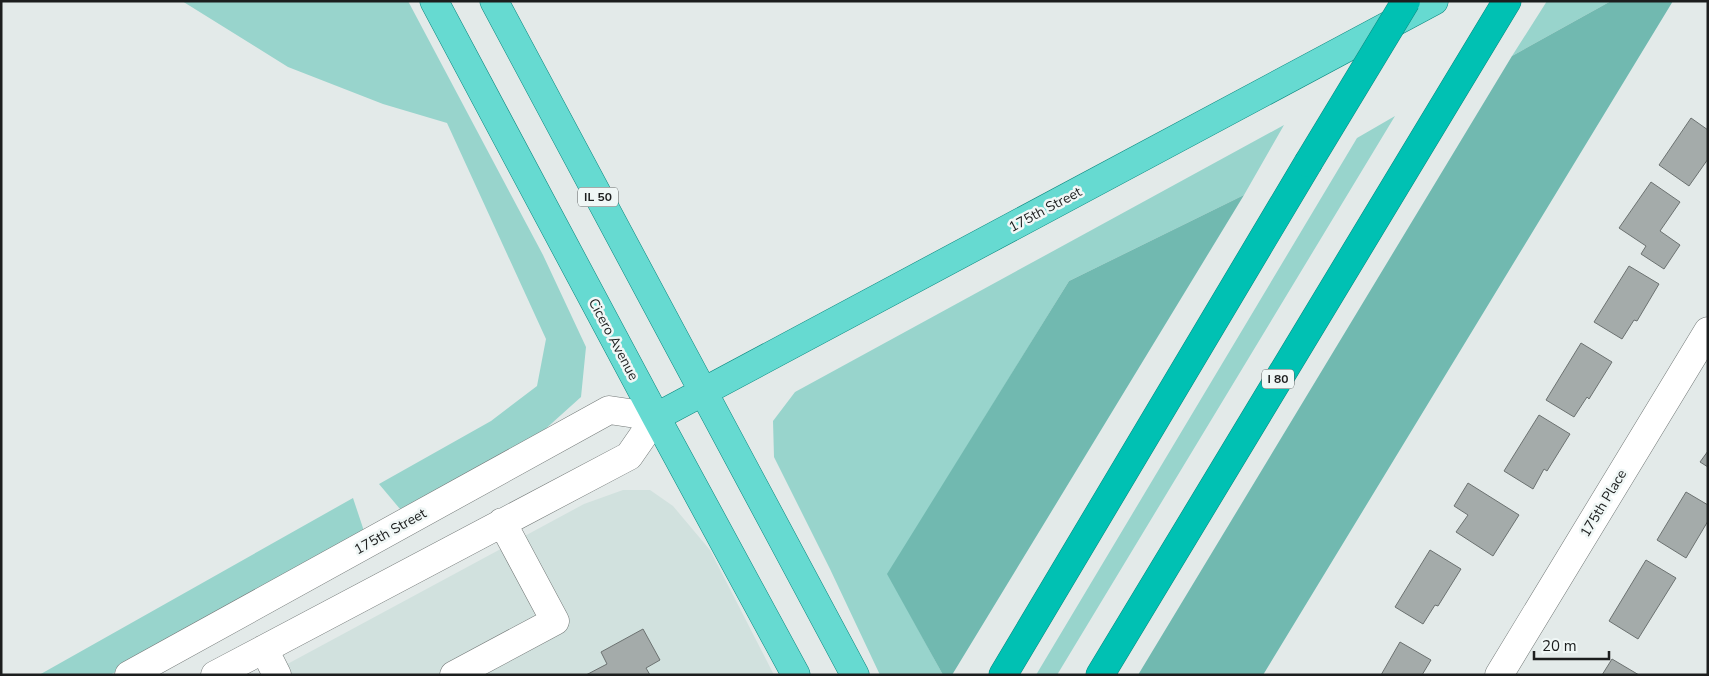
<svg xmlns="http://www.w3.org/2000/svg" width="1709" height="676" viewBox="0 0 1709 676" font-family="'Nunito Sans',sans-serif">
<style>
.built{fill:#d1e1de}
.green{fill:#98d4cc}
.forest{fill:#71b9b0}
.building{fill:#a4abaa;stroke:#6c7271}
.lines{fill:none;stroke-linecap:round;stroke-linejoin:round}
.minor-casing{stroke:#737978;stroke-width:29}
.major-casing{stroke:#0a887f;stroke-width:29}
.highway-casing{stroke:#0a887f;stroke-width:29}
.minor{stroke:#fff;stroke-width:28}
.major{stroke:#66dad1;stroke-width:28}
.highway{stroke:#00c1b3;stroke-width:28}
.highway-bridge-casing{stroke:#0a887f;stroke-width:29;stroke-linecap:butt}
.highway-bridge{stroke:#00c1b3;stroke-width:28}
.labels{text-anchor:middle;stroke-width:5;stroke-linejoin:round;paint-order:stroke}
.shield{fill:#f0f7f6;stroke:#5c5f5f;stroke-width:1}
.shield-label{font-size:12px;font-weight:bold;fill:#1c1e1e}
.street-label{font-size:14px;fill:#1c1e1e;stroke:#f0f7f6}
</style>
<rect width="100%" height="100%" fill="#e3eae9"/>
<path class="built" d="M623,490H650L673,506L710,550L774,675H267L584,504Z"/>
<path class="green" d="M182,1H408L543,255L586,347L581,397L532,441L400,509L379,484L491,421L537,386L546,339L447,123L383,104L288,67Z
M1547,1H1611L1512,56Z
M1395,116L1057,675H1036L1357,138Z
M1284,125L1244,195L1069,281L888,574L943,675H880L830,569L774,457L773,421L795,392Z
M353,498L365,534L110,675H39Z"/>
<path class="forest" d="M1611,1H1673L1263,675H1138L1512,56Z
M1244,195L952,675H943L887,574L1069,281Z"/>
<path class="building" d="M1691,118L1708,130V159L1689,186L1659,165Z
M1651,182L1680,202L1660,231L1680,245L1664,269L1641,254L1646,246L1619,228Z
M1629,266L1659,284L1637,321L1634,320L1622,339L1594,322Z
M1581,343L1612,362L1589,399L1587,397L1574,417L1546,400Z
M1539,415L1570,434L1547,471L1544,469L1533,489L1504,471Z
M1708,451V467L1700,462Z
M1468,483L1519,515L1493,556L1456,532L1468,515L1454,506Z
M1686,492L1708,505V521L1686,558L1657,540Z
M1430,550L1461,569L1438,606L1435,605L1423,624L1395,607Z
M1646,560L1676,578L1638,639L1609,621Z
M643,629L660,660L646,668L650,675H586L607,664L601,652Z
M1400,642L1431,660L1422,675H1381Z
M1612,659L1639,675H1602Z"/>
<g class="lines">
<defs>
<path id="minor" d="M264,649L277,675
M129,675L609,410L656,417L629,456L215,675
M454,675L555,621L502,522
M1499,675L1708,331"/>
<path id="major" d="M434,1L656,417L796,675
M494,1L855,675
M656,417L1434,1"/>
<path id="highway" d="M1003,675L1308,163
M1100,675L1507,1"/>
</defs>
<use href="#minor" class="minor-casing"/>
<use href="#major" class="major-casing"/>
<use href="#highway" class="highway-casing"/>
<use href="#minor" class="minor"/>
<use href="#major" class="major"/>
<use href="#highway" class="highway"/>
<defs>
<path id="highway-bridge" d="M1308,163L1406,1"/>
</defs>
<use href="#highway-bridge" class="highway-bridge-casing"/>
<use href="#highway-bridge" class="highway-bridge"/>
</g>
<g class="labels">
<g class="shield">
<rect x="578" y="187.5" width="40" height="19" rx="4"/>
<rect x="1262" y="369.5" width="32" height="19" rx="4"/>
</g>
<g class="shield-label">
<text x="598" y="201">IL 50</text>
<text x="1278" y="383">I 80</text>
</g>
<g class="street-label">
<text transform="translate(1045 209) rotate(-28)" y="5">175th Street</text>
<text transform="translate(614 339) rotate(62)" y="5">Cicero Avenue</text>
<text transform="translate(1603 503) rotate(-59)" y="5">175th Place</text>
<text transform="translate(390 531) rotate(-29)" y="5">175th Street</text>
</g>
</g>
<rect width="1709" height="676" fill="none" stroke="#1c1e1e" stroke-width="5"/>
<path d="M1534 651v8h75v-8" fill="none" stroke="#1c1e1e" stroke-width="2.5"/>
<text x="1542" y="651" font-size="15" fill="#1c1e1e" stroke="#f0f7f6" stroke-width="4" paint-order="stroke">20 m</text>
</svg>
